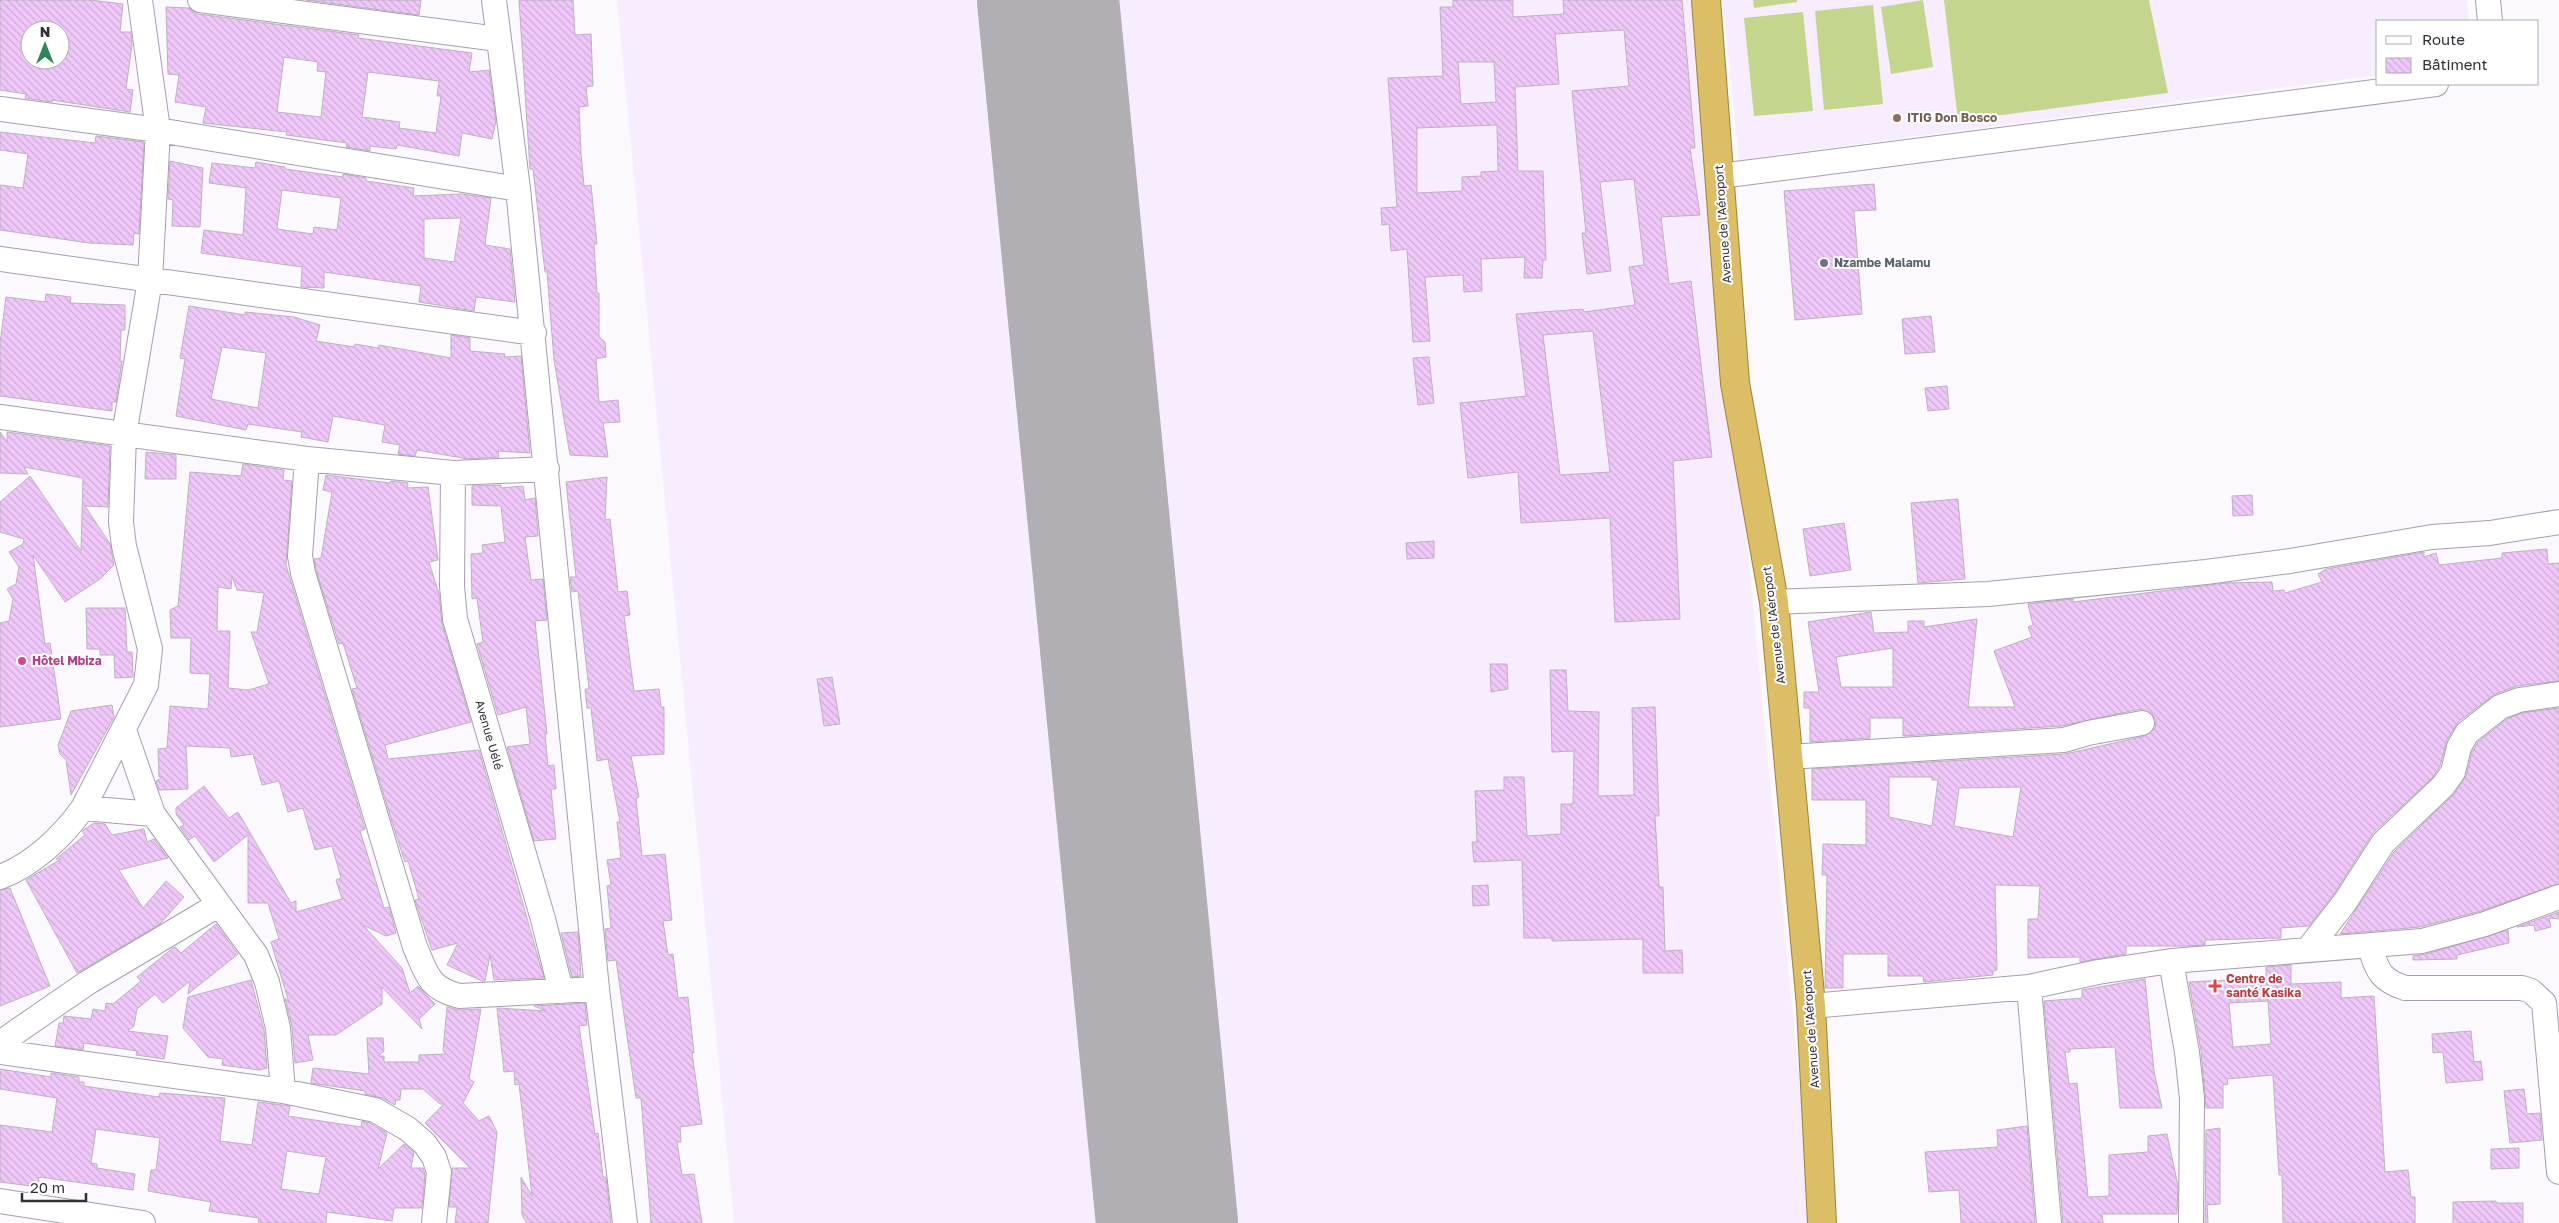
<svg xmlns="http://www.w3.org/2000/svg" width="2559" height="1223" viewBox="0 0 2559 1223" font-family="'Golos Text',sans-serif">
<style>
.built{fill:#f7edfe}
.pitch{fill:#c4d68e}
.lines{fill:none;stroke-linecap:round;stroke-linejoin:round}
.runway{stroke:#b1aeb4;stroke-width:142}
.building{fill:url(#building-back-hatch);stroke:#bfb0c3;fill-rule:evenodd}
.minor-casing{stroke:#a89cb0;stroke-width:26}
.trunk-casing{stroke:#9c813e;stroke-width:30}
.minor{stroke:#fff;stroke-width:24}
.trunk{stroke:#dcbe67;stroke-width:28}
.education-dot{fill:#8d6e63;stroke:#fff;stroke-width:2}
.worship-dot{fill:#6b7280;stroke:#fff;stroke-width:2}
.hotel-dot{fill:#d1479c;stroke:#fff;stroke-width:2}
.health-dot{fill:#e0444e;stroke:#fff;stroke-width:2}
.labels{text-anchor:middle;stroke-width:4;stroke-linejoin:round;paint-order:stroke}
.education-label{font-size:12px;font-weight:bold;fill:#785e54;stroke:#fff;text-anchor:start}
.street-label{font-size:12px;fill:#342f37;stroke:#fff}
.worship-label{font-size:12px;font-weight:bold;fill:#5b616d;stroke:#fff;text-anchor:start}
.hotel-label{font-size:12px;font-weight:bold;fill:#b23c85;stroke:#fff;text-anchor:start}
.health-label{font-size:12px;font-weight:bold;fill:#be3a42;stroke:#fff;text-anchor:start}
</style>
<defs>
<pattern id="building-back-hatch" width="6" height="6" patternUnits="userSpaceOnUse" patternTransform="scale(1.25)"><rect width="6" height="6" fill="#efc8f9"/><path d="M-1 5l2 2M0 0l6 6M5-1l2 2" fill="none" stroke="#ceacd6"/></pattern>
</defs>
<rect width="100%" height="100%" fill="#fbf9fd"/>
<path class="built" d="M617,0H1697L1752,595L1813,1223H734Z
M1723,0H2467L2469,21H2378V75L1739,160Z"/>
<path class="pitch" d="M1753,0H1797V2L1754,8Z
M1923,0L1933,67L1891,74L1881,7Z
M1944,0H2149L2168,93L1958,121Z
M1873,5L1883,104L1824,110L1815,11Z
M1803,12L1813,111L1754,116L1744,18Z"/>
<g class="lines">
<path class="runway" d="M1048,0L1167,1223"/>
</g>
<path class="building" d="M0,0H91L123,4L120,32H131L132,45L126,89L133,90L130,112L52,100V102L25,98L26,94L0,90ZM30,30H60V60H30Z
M306,0H421L419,15Z
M519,0H573L575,35L591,34L593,86L586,87L588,106L579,107L581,153L584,186L591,185L597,244H594L597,293H599V337L605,342L606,357L596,359L599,402L618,400L620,422L603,423L608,457L570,455L554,360L547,272H545L533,169H530Z
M1453,0H1513V17L1564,14L1563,0H1682L1695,148H1690L1700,215L1661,217L1669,284L1691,281L1712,457L1673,461L1680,619L1615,622L1610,518L1521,523L1518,472L1468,478L1460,403L1526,396L1516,314L1583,309L1584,312L1635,305L1629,267L1644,265L1634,179L1600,182L1611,271L1587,274L1582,233H1586L1572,91L1629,86L1624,30L1555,34L1559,84L1515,87L1518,171H1543L1546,260H1543L1542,278H1524L1525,257L1481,259L1482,291L1464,292L1463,275L1425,277L1430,341L1413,342L1407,249L1391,251L1389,224L1382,225L1381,208L1397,207L1388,78L1443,76L1440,7H1453ZM1458,62H1494L1496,102L1461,104ZM1497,125L1498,171L1481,172V176L1462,177V191L1417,193V128ZM1593,331L1610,472L1560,475L1543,335Z
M166,7L189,8L198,14L359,35L358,38L472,53L469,72L489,70L496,121L492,139L462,133L459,156L397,145L396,149L370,146V151L346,147L347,143L286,135L287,132L203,123L206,107L175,102L179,75L168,74ZM284,57L318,62L317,71L326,72L321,117L277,112ZM368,72L439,81L437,96H441L436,133L399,128L400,122L362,117Z
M0,132L95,143L96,136L144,142L139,234L134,233L133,245L89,243L0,230V185L23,188L28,154L0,150Z
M170,161L203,168L200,227L172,226L173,200L168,199Z
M256,162L285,167V169L343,177V174L366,178V181L414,188L413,196L461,194L491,198L485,245L510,249L515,302L476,297L474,311L450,307L419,302L421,286L324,272V288L301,287L302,267L201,253L204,230L243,235L246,188L209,183L212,163L255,168ZM282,190L341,198L337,230L314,227L313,234L277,229ZM461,218L454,262L424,258V219Z
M1874,184L1876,210L1854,211L1862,314L1795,320L1784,191Z
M46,294L71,297L70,303L125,305V330H121L120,361H122L116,402H112V411L0,396V343L6,297L45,302Z
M189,306L245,315V312L294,317L320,325L316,341L354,347L355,344L378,348L379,345L451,358V335L470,338V351L505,354L504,357L521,356L530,453L498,451L499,457L468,459L417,450L415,456L398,454L400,445L382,442L385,425L333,416L328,442L301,437L302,432L248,424L246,430L176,416L185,359L180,358ZM222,347L266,353L258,408L211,399Z
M1931,316L1935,352L1905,354L1902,319Z
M1429,357L1434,403L1418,405L1413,358Z
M1947,386L1949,409L1928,411L1925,388Z
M0,432L7,442V432L110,446L108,507L85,506L110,544L114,565L100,579L65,602L33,555L45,644L50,643L61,719L0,727V623L9,621L13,599L7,589L16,584L19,567L9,552L23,544L24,539L0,532V502L30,476L81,551L83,478L24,467L28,474L0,473Z
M146,452L176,455V479H145Z
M243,464L284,470L283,480L292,481L286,565L365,829L360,831L372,869L384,908L389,907L396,933L386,936L363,925L402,968L410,993L418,986L435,1004L419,1019L422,1029L382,987V1004L336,1035H308L313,1060L295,1063L292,1027L285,998L289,1003L271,942L279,939L268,903H248V835L214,862L195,836L189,840L180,827L184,825L176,814V808L204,786L229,818L238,812L291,903L296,901V912L342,899L336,880L341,878L332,846L315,850L303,808L288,812L279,781L262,785L253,754L231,757L230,748L186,746L188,789L159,790L156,781L163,777H159L158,749L167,748L170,706L208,709L210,674L190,673L191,638H171L170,610L178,606L190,472L241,476ZM232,576L237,590L264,593L257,632H251L269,684L248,690L228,688L230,631H217L218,587L231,589Z
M326,475L390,483L391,481L408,483L407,488L428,487L438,560L429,562L439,594L442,623L471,722L385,745L388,759L479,750L544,978L494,980L490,955L485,981H482L447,965L458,943L432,950L415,900L419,899L408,861L405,862L392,822L352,689L357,688L343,643L339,644L316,570L314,559L321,558L332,492L323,490Z
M607,477L605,520L610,519L618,592L627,591L630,615L624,616L634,691L659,689L661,707H664V754L631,756L639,797L636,798L642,856L665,854L672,920L663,921L668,955L673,954L678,998L688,997L694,1053H692L702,1124L680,1127L681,1142H677L682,1175L694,1174L702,1223H651L641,1098H636L616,960L608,961L605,929L611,928L607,886L611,885L607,860L621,858L617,822H620L608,759L597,761L591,708H587L585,689H589L578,591L572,592L570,577H576L566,482Z
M501,485V488L523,486L525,500L535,498L538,536L525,537L531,580L543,579L547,620L535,621L547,734H545L548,766L554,765L556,789H551L556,839L534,841L507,747L530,744L526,707L498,715L477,644L483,642L477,598L472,599L471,554L483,553L482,545L505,542L501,506L472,505V486Z
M2252,495L2253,515L2233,516L2232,496Z
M1958,499L1965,579L1918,583L1911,503Z
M1844,523L1851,570L1810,576L1803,529Z
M1434,541V558L1407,559L1406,543Z
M2547,549L2548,564L2559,563V681L2517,686L2495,694L2458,722L2447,740L2440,766L2433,777L2373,833L2334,894L2309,926L2281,928V938L2205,940V945L2188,946H2126V954L2080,962V957L2028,958V919H2038L2040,886L1995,885L1997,970L1993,971V975L1924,982L1923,976H1888V954H1843V988H1825L1827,875H1822L1823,844L1866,845V800H1812V769L2065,754L2145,736L2155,728L2156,721L2152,714L2140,709L2062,726L1903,736V718H1870V738L1810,742V708H1804V692H1819L1808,622L1871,612L1874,633L1908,632V621H1924V627L1977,619L1968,707H2015L1994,651L2032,637L2028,627L2033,625L2028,604L2073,599V602L2226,583L2272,582L2273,591L2284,590L2285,593L2322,582L2318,574L2326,569L2424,552V557L2436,553L2439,565L2502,558V553ZM1893,648V687H1841L1836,657ZM1889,777H1932V780H1938L1932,826L1889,817ZM2021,787L2013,837L1954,826L1959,788Z
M86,608H125L127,652H132L133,677L115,678L114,655H100V649H87Z
M1490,664H1507L1508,689L1491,692Z
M1550,670H1566L1568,711L1599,712L1598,796L1634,795L1632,708L1655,707L1659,816H1655L1659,887H1663L1665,951L1682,950L1683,973H1643V939L1552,941V938H1524L1522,860L1474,862L1472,842H1477L1475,791L1504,790V777H1524L1527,836L1561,834V804H1573L1574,751L1552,752Z
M832,677L840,724L824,726L817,679Z
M112,705L114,717L71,795L66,760L60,754L58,745L71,711Z
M2559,708V884L2481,911L2420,927L2340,934L2394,852L2454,794L2466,776L2472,752L2478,742L2507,719L2522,713Z
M94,823L105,824L112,835L144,829L147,842L154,839L168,858L119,870L143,908L166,881L184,897L160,924L77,973L26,880L61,859H56L85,835L82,831Z
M1488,885L1489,905L1473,906L1472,886Z
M10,888L50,986L0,1006V890Z
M2559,912V919L2549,918L2551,927L2535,931L2534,925L2517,927Z
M216,924L238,954L188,994L190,981L163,1003L155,994L137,1009L134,1026L128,1031L168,1036L164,1059L136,1055L137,1051L84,1043L83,1050L55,1046L59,1023H63L64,1016L91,1019L93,1009L105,1011L106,1003L113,1004L141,981L137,977L173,948L175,947L181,953Z
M2508,930L2509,943L2457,955V959L2413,960V956L2426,954Z
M578,932L581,976L572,977L561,933Z
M2291,965V984L2341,982V998L2374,996L2385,1172L2408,1170L2411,1197H2415V1223H2283L2282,1175H2279L2273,1075L2227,1079L2228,1084L2223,1085V1108H2206L2201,1051L2189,982L2266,978V967ZM2268,1001L2271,1044L2233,1047L2229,1003Z
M2145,979L2154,1071L2162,1108H2120L2115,1047L2070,1049V1052H2065L2069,1084L2077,1083L2088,1197L2109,1196V1155L2148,1152V1136L2167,1134L2178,1186L2177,1214H2102L2103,1223H2063L2044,1001L2082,998V990Z
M251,980L264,1030L267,1068L259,1070L222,1065L223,1059L208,1057L183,1028L188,997Z
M585,1003L587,1025L579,1026L595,1134L598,1133L603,1177H606L611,1223H527L522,1215L521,1177L532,1196L519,1084L515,1085L514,1071L504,1072L497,1008L546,1011L534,1006Z
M447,1007L459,1010L481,1009L469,1079L474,1082L463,1103L479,1121L489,1116L497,1132L488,1223H455L457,1207H449L452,1168H470L425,1123L444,1104H440L423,1089H401L400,1100H396L395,1105L382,1098L365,1094V1091L311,1083L313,1068L369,1074L367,1038H383L384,1051L378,1056H384V1062H419V1055L446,1054L443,1051Z
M2471,1031L2474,1062L2481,1061L2483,1080L2446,1083L2443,1052L2433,1053L2432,1034Z
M0,1069L51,1077V1073L79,1077V1082H84V1086L159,1097L160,1093L225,1098L220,1141L252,1145L258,1102L290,1106L288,1116L361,1127L362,1121L370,1123L387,1133L378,1169L404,1144L414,1152L411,1168H423L425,1174L422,1208H394L392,1221L327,1212L326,1223H258L259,1218L209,1211L211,1202L148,1191L151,1170H156L160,1138L96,1129L91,1163L97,1164V1168L135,1174L133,1190L39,1177L38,1187L0,1182V1125L52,1132L57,1098L0,1089ZM287,1151L326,1157L319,1194L281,1189Z
M2524,1089L2527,1114L2540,1113L2542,1140L2510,1143L2504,1091Z
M2027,1126L2035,1223H1961L1959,1190L1929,1192L1925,1152L1998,1147L1997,1130Z
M2220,1128V1204L2207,1205L2208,1223H2205L2206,1130Z
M2519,1148V1168L2491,1169V1149Z
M2496,1201V1203H2523V1223H2453V1202Z"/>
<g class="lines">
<defs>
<path id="minor" d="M200,0L498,39
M494,0L518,189L597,989L625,1223
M2488,0L2490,21
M0,109L158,130L518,189
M1720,176L2436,84
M0,259L534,333
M0,417L307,459L453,473L547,469
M307,459L300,556L303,573L415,947C427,974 428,988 459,996L597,989
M453,473L452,586L455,619L543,919L561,991
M1774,602L1988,594L2206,572L2290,561L2432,537L2490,533L2559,522
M124,730L153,814L256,955L267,982L278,1028L283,1091
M1788,757L2064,740L2088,733L2142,723
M83,808L153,814
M0,877C33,865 63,836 83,808L146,685L150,649L124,546L121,522L124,435L150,280L158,130L140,0
M2369,945C2378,970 2378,979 2405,988H2522L2531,991L2544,1003L2559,1172
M2309,948L2345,902L2383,843L2443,786L2453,772L2459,747L2467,733L2500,707L2519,700L2559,694
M2171,961L2187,1052L2192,1098L2191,1223
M2029,987L2049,1223
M1811,1006L2029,987L2098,972L2171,961L2422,941L2485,924L2559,897
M0,1043L87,983L218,905
M0,1052L283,1091L375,1110L408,1129L425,1144L434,1157L439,1172L434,1223
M0,1201L143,1223"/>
<path id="trunk" d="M1706,0L1735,383L1774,602L1811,1006L1822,1223"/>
</defs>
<use href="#minor" class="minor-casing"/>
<use href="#trunk" class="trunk-casing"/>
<use href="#minor" class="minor"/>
<use href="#trunk" class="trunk"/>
</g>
<circle class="education-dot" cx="1897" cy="118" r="5"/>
<circle class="worship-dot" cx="1824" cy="263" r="5"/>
<circle class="hotel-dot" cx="22" cy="661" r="5"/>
<path class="health-dot" d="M2212.5 978.5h5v5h5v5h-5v5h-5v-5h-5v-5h5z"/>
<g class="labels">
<g class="education-label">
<text x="1907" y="122">ITIG Don Bosco</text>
</g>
<g class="street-label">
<text transform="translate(1723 224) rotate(-94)" y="4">Avenue de l'Aéroport</text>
<text transform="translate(1774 625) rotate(-97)" y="4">Avenue de l'Aéroport</text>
<text transform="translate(489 735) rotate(74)" y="4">Avenue Uélé</text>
<text transform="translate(1811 1029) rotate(-94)" y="4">Avenue de l'Aéroport</text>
</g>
<g class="worship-label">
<text x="1834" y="267">Nzambe Malamu</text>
</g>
<g class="hotel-label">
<text x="32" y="665">Hôtel Mbiza</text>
</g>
<g class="health-label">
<text x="2226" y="983">Centre de<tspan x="2226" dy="14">santé Kasika</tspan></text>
</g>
</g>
<rect x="2376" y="20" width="162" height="65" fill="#ffffff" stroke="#aeacaf"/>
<rect x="2386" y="36" width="25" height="8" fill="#ffffff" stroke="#aeacaf"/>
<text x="2422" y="45" font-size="15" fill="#342f37">Route</text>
<rect x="2386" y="58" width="25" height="15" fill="url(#building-back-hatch)" stroke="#aeacaf"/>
<text x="2422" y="70" font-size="15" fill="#342f37">Bâtiment</text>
<g transform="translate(45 45)"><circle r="24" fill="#ffffff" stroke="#aeacaf"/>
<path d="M0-4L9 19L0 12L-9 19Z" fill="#2d8559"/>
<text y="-8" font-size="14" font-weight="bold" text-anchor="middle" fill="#342f37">N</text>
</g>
<path d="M22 1193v8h64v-8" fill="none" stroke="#342f37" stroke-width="2.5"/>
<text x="30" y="1193" font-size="15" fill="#342f37" stroke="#ffffff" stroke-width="4" paint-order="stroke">20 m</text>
</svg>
